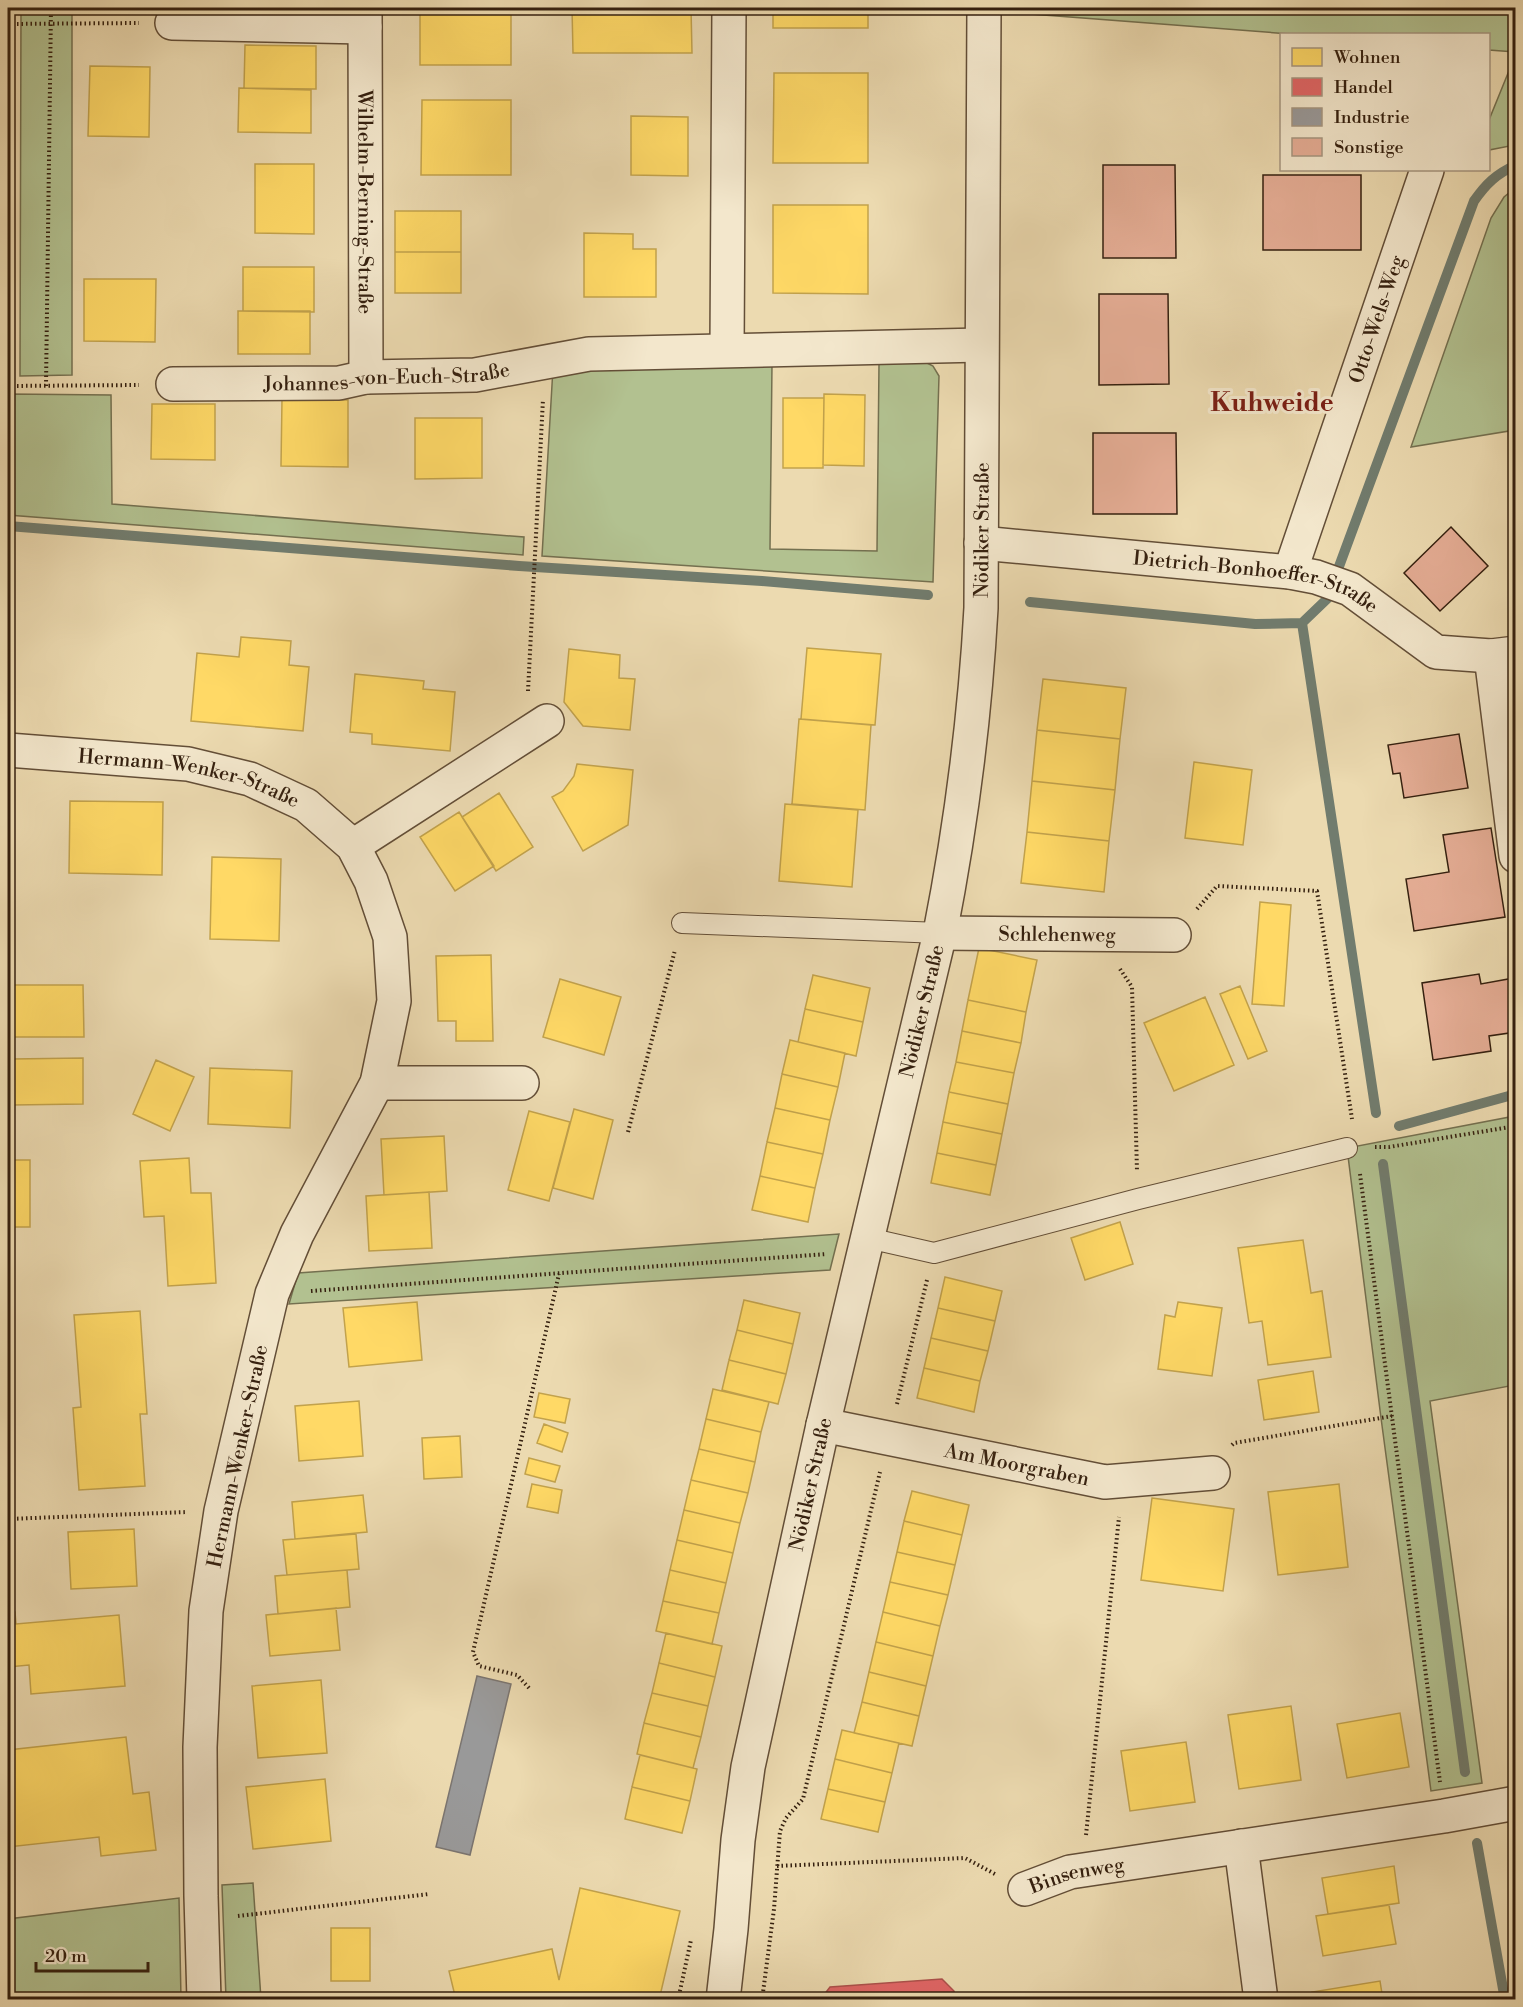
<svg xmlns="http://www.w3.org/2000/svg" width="1523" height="2007" viewBox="0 0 1523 2007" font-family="'Libre Bodoni',serif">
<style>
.green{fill:#b2c190;stroke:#747050;stroke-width:1.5}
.homes{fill:#ffd966;stroke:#c2a24c;stroke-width:1.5}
.shops{fill:#e06666;stroke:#ad514c;stroke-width:1.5}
.industry{fill:#999;stroke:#7b7570;stroke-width:1.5}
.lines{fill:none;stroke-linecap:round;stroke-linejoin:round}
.stream{stroke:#717c6e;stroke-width:10}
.building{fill:#e5ad95;stroke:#35200f;stroke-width:1.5}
.lane-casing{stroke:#634e37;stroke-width:22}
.street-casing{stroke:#634e37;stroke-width:36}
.path{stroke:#35200f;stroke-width:4;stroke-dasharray:1.5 3;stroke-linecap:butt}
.lane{stroke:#f3e7cc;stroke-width:20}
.street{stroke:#f3e7cc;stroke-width:33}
.labels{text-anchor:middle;stroke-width:6;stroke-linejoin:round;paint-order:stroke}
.street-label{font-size:20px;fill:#35200f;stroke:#f3e7cc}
.district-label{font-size:26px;font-weight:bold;fill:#7a1f14;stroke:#f3e7cc}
</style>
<rect width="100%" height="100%" fill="#ecdab0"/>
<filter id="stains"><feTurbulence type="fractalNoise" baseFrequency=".00333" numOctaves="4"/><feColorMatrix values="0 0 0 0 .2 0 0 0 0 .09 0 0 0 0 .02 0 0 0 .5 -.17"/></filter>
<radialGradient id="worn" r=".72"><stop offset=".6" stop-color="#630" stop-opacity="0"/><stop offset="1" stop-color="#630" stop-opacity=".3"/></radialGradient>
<path class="green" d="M21,8H72V375L20,376Z
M1031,8H1515V52L1489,50L1488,34H1290L1031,14Z
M1515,56V145L1489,150V120Z
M1515,188V430L1411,447L1491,218L1504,197Z
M925,362L933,366L939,376L933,582L542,556L553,368L772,364L770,549L877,551L879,364Z
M8,394L111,395L112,504L524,537L523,555L8,515Z
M1515,1116V1385L1430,1401L1482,1783L1431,1791L1381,1418L1347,1148Z
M839,1234L830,1270L289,1304L298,1273Z
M253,1883L261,1999H226L222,1885Z
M179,1898L181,1999H8V1919Z"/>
<path class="homes" d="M420,8H511V65H420Z
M572,8H691L692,53H573Z
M773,8H868V28H773Z
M245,45L316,46V89L244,88Z
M90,66L150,67L149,137L88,136Z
M774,73H868V163H773Z
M239,88L311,90V133L238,132Z
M422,100H511V175H421Z
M631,116L688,117V176L631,175Z
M255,164H314V234L255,233Z
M773,205H868V294L773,293Z
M395,211H461V252H395Z
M584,233L633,234V249H656V297H584Z
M395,252H461V293H395Z
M243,267H314V312L243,311Z
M84,279H156L155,342L84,341Z
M238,311H310V354H238Z
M824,394L865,395L864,466L823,465Z
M783,398H824L823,468H783Z
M282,399L348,400V467L281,466Z
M152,404H215V460L151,459Z
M415,418H482V478L415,479Z
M241,637L291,641L289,665L309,667L303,731L191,721L197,653L239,657Z
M807,648L881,654L875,725L801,719Z
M569,649L620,655L619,678L635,679L630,730L583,726L564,702Z
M355,674L424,681L423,689L455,692L450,751L372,744V734L350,732Z
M1043,679L1126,688L1120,739L1037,730Z
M799,719L871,725L865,810L792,804Z
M1037,730L1120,739L1115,790L1032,781Z
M1194,762L1252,770L1243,845L1185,838Z
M577,764L633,770L628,825L583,851L552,797L563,791L574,776Z
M1032,781L1115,790L1109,841L1027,832Z
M499,793L533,847L496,871L462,817Z
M70,801L163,802L162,875L69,873Z
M785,804L858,810L852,887L779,881Z
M459,812L494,866L455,891L420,837Z
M1027,832L1109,841L1104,892L1021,883Z
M212,857L281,859L279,941L210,939Z
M1260,902L1291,905L1284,1006L1252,1004Z
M979,948L1037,960L1026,1012L968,1000Z
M491,955L493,1041H456V1021H438L436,956Z
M813,975L870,988L863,1022L805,1009Z
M560,979L621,997L604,1055L543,1037Z
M12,985H83L84,1037H13Z
M1240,986L1267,1051L1248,1059L1220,994Z
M1205,997L1234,1065L1174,1091L1144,1023Z
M968,1000L1026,1012L1021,1043L962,1031Z
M805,1009L863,1022L856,1056L798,1042Z
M962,1031L1021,1043L1014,1073L956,1062Z
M790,1040L845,1053L838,1087L782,1074Z
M83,1058V1104L12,1105V1059Z
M156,1060L194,1077L170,1131L133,1114Z
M956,1062L1014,1073L1008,1104L949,1092Z
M210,1068L292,1071L290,1128L208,1124Z
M782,1074L838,1087L830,1120L775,1108Z
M949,1092L1008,1104L1002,1134L943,1122Z
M775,1108L830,1120L823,1154L767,1142Z
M574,1109L613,1120L593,1199L553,1188Z
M529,1111L570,1122L549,1201L508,1190Z
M943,1122L1002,1134L996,1165L937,1153Z
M444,1136L447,1191L384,1195L381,1139Z
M767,1142L823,1154L815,1188L760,1176Z
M937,1153L996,1165L990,1195L931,1183Z
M189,1158L191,1193H211L216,1283L168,1286L164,1216L144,1217L140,1161Z
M8,1160H30V1227H8Z
M760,1176L815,1188L808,1222L752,1210Z
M429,1192L432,1248L369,1251L366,1196Z
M1120,1222L1133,1264L1085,1280L1071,1238Z
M1303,1240L1311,1293L1322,1291L1331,1357L1268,1365L1262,1321L1249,1323L1238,1248Z
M945,1277L1002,1291L995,1321L938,1308Z
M744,1300L800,1313L793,1344L737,1330Z
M417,1302L422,1360L349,1367L343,1308Z
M1178,1302L1222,1308L1212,1376L1158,1369L1165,1315L1175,1317Z
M938,1308L995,1321L988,1351L931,1338Z
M140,1311L147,1414H140L145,1486L79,1490L73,1408L81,1407L74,1315Z
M737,1330L793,1344L786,1374L729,1360Z
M931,1338L988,1351L980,1381L924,1368Z
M729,1360L786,1374L778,1404L722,1390Z
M924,1368L980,1381L974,1412L917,1398Z
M1313,1371L1319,1412L1264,1420L1258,1380Z
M713,1389L769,1402L761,1432L706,1419Z
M539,1393L570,1399L565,1423L534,1417Z
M359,1401L363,1456L299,1461L295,1406Z
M706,1419L761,1432L755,1462L699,1449Z
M544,1424L568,1433L562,1452L537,1443Z
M460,1436L462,1477L424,1479L422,1438Z
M699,1449L755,1462L748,1493L691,1480Z
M529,1458L560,1466L555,1482L525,1474Z
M691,1480L748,1493L740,1523L684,1510Z
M532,1484L562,1490L558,1513L527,1507Z
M1339,1484L1348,1567L1278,1575L1268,1492Z
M912,1491L969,1505L962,1535L904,1521Z
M363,1495L367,1532L295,1539L292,1502Z
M1152,1498L1234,1509L1223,1591L1141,1580Z
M684,1510L740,1523L733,1553L677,1540Z
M904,1521L962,1535L955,1565L897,1552Z
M134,1529L137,1586L71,1589L68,1532Z
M356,1534L359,1569L287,1575L283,1540Z
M677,1540L733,1553L726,1583L670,1570Z
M897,1552L955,1565L948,1595L890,1582Z
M347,1570L350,1607L278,1614L275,1576Z
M670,1570L726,1583L719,1613L663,1601Z
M890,1582L948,1595L940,1626L883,1612Z
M663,1601L719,1613L712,1644L656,1631Z
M336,1608L340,1650L270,1656L266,1615Z
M15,1612L16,1624L119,1615L125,1686L31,1694L29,1665L8,1667V1613Z
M883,1612L940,1626L933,1656L876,1642Z
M666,1633L722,1646L715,1677L659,1663Z
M876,1642L933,1656L926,1686L869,1672Z
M659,1663L715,1677L708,1706L652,1693Z
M869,1672L926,1686L919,1716L862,1702Z
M321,1680L327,1753L258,1758L252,1686Z
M652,1693L708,1706L701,1737L644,1723Z
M862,1702L919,1716L912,1746L854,1733Z
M1291,1706L1301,1780L1239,1789L1228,1715Z
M1400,1713L1409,1767L1347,1778L1337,1724Z
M644,1723L701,1737L693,1768L637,1754Z
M842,1730L899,1743L892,1773L835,1759Z
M126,1737L133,1794L149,1792L156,1850L101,1856L99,1837L8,1847V1750Z
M1186,1742L1195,1802L1130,1811L1121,1751Z
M640,1755L697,1769L690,1801L632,1787Z
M835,1759L892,1773L885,1802L828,1789Z
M325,1779L331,1841L253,1849L246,1787Z
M632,1787L690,1801L682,1833L625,1819Z
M828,1789L885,1802L878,1832L821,1819Z
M1394,1866L1399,1903L1328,1914L1322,1878Z
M580,1888L680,1911L659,2000H456L449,1971L552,1949L559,1980Z
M1389,1905L1396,1944L1323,1956L1316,1916Z
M331,1928H370V1981H331Z
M1380,1981L1383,2000H1314L1312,1992Z"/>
<path class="shops" d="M942,1979L954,1991L955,2000H820L830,1987Z"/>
<path class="industry" d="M477,1676L511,1684L470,1855L436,1847Z"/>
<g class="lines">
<path class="stream" d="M8,526L519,566L762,581L928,595
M1030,602L1255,624L1302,623L1327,599L1474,201C1486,184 1496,174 1516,165
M1302,623L1376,1113
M1399,1126L1516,1094
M1383,1164L1465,1772
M1477,1843L1505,2000"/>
</g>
<path class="building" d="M1103,165H1175L1176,258H1103Z
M1263,175H1361V250H1263Z
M1099,294H1168L1169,384L1099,385Z
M1093,433H1176L1177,514H1093Z
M1451,527L1488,566L1440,611L1404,573Z
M1459,734L1468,788L1404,798L1400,773L1393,774L1388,745Z
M1491,828L1505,917L1414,931L1406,879L1449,872L1443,835Z
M1479,974L1481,984L1514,978L1516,1032L1489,1036L1491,1051L1433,1060L1422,983Z"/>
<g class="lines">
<defs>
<path id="lane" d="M682,923L940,933
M868,1238L934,1253L1138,1199L1347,1148"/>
<g id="street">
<path id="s1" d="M365,8L366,377"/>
<path d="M172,23L365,27"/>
<path d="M727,350L729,8"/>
<path id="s2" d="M173,384L339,383L366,377L475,375L589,354L981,345"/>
<path id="s3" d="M981,543L1290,572L1316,577L1350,589L1436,652L1491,656L1516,653"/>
<path id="s4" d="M1290,572L1427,170"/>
<path d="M1491,656L1516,856"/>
<path id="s5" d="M8,750L188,764L250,779L306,805L353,846L371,881L390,937L394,1001L377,1083L297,1234L272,1294L221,1511L206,1611L200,1747L201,1896L204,2000"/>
<path d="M353,846L547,721"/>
<path id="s6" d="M940,933L1174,935"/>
<path d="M377,1083H522"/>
<path id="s7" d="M823,1425L1105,1482L1213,1473"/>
<path d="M1241,1846L1261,2000"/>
<path id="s8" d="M1025,1889L1070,1872L1444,1816L1516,1803"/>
<path id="s9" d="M723,2000L731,1929L738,1840L748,1767L823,1425L940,933C961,826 975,717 981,608L984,8"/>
</g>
</defs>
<use href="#lane" class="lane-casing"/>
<use href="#street" class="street-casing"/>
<path class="path" d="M8,24L139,23
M8,386L139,385
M46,386L51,8
M528,691L543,399
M1197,909L1217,886L1317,891L1352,1119
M1120,969L1132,987L1137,1171
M628,1132L675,950
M1375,1147H1389L1516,1126
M1360,1174L1440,1782
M311,1291L827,1254
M897,1404L927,1280
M1232,1445L1234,1443L1392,1416
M8,1519L187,1512
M529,1688L517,1675L479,1666L473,1652L559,1274
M1086,1835L1119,1517
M777,1866L965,1858L995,1874
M238,1916L429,1894
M678,2000L691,1940
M762,2000L774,1909L780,1831L786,1818L803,1799L880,1472"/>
<use href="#lane" class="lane"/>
<use href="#street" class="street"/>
</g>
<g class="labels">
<g class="street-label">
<text dy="7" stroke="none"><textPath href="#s1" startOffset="194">Wilhelm-Berning-Straße</textPath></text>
<text dy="7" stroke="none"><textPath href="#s4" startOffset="267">Otto-Wels-Weg</textPath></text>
<text dy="7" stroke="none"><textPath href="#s2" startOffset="214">Johannes-von-Euch-Straße</textPath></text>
<text dy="7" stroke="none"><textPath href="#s9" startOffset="1496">Nödiker Straße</textPath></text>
<text dy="7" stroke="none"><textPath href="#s3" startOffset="279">Dietrich-Bonhoeffer-Straße</textPath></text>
<text dy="7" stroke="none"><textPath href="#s5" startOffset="184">Hermann-Wenker-Straße</textPath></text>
<text dy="7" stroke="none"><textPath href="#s6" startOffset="117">Schlehenweg</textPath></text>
<text dy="7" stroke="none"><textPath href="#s9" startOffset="1010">Nödiker Straße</textPath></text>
<text transform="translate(237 1456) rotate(-78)" y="7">Hermann-Wenker-Straße</text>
<text dy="7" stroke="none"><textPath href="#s7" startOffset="198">Am Moorgraben</textPath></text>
<text dy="7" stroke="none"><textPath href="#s9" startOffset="524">Nödiker Straße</textPath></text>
<text dy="7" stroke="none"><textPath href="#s8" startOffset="54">Binsenweg</textPath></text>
</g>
<g class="district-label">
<text x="1272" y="411">Kuhweide</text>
</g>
</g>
<rect width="1523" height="2007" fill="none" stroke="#ecdab0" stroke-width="30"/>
<rect x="9" y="9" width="1505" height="1989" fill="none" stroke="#35200f" stroke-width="3"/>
<rect x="15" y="15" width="1493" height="1977" fill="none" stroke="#35200f" stroke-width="1.5"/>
<rect x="1280" y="33" width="210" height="138" fill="#f3e7cc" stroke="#a79780" stroke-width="1.5"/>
<rect x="1292" y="48" width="30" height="18" fill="#ffd966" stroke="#a79780" stroke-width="1.5"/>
<text x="1334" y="63" font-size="18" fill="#35200f">Wohnen</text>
<rect x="1292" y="78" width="30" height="18" fill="#e06666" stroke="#a79780" stroke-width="1.5"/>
<text x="1334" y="93" font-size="18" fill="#35200f">Handel</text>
<rect x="1292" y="108" width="30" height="18" fill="#999999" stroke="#a79780" stroke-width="1.5"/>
<text x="1334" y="123" font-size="18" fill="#35200f">Industrie</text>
<rect x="1292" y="138" width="30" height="18" fill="#e5ad95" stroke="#a79780" stroke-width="1.5"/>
<text x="1334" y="153" font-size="18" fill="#35200f">Sonstige</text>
<path d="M36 1962v9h112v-9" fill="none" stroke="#35200f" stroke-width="3"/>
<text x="45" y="1962" font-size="18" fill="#35200f" stroke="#f3e7cc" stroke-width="4.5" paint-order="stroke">20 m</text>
<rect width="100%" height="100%" filter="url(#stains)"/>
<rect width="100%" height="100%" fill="url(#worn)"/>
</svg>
